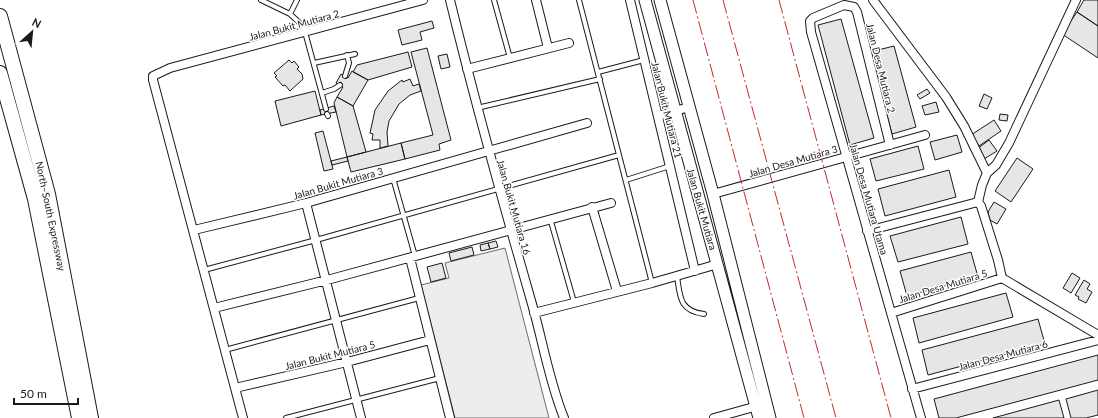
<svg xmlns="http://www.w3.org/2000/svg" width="1098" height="418" viewBox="0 0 1098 418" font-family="Lato,sans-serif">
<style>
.green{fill:#ededed;stroke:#6a6a6a}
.building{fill:#e6e6e6;stroke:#1a1a1a}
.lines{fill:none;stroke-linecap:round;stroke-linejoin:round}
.lane-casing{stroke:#1a1a1a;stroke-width:6}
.street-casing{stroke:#1a1a1a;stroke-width:10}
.secondary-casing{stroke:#1a1a1a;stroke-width:13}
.highway-casing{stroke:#1a1a1a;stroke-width:16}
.lane{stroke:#fff;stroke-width:4}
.street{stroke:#fff;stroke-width:8}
.secondary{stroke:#fff;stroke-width:11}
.highway{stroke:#fff;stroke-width:14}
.power{stroke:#c62828;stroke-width:1;stroke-dasharray:14 3 2 3;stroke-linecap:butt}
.labels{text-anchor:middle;stroke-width:3;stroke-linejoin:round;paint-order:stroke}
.street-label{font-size:10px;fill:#1a1a1a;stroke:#fff}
</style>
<rect width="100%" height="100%" fill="#fff"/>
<path class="green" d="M505,248L549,418H455L421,285L449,278L445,263Z"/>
<path class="building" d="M1084,0H1098V26L1077,12Z
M1077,12L1098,26V58L1062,34Z
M841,19L874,138L850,145L818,25Z
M432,21L434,28L420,32L422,40L402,45L398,30Z
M894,46L916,127L892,134L870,52Z
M427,48L451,140L439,144L440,150L405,159L401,143L433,135L411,52Z
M408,52L412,67L368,80L353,72L357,65Z
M447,54L450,67L441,69L438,56Z
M289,60L292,63L294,61L299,67L297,69L302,74L303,79L290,91L285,85L283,86L275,77L277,76L274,73Z
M352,71L368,80L353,106L337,97L343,87L336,83L341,74L348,78Z
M410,79L413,86L419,84L421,91L410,95L399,104L389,121L387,132L388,146L380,148V140H372L373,134L370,133L375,110L388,91L402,80L403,82Z
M927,89L930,93L920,99L917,95Z
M315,91L321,115L281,126L275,101Z
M984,94L992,98L987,109L979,106Z
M337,97L353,106L366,152L347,157L334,103Z
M936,102L939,112L925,115L922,106Z
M334,106L336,112L321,115L320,110Z
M1000,114L1008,115L1007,121L999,120Z
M994,120L1001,131L979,146L971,135Z
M323,131L333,169L324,171L315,133Z
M957,135L962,152L935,160L930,142Z
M989,140L997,151L984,159L977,149Z
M401,143L405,159L351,172L347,157Z
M918,146L924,169L876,181L870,159Z
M347,157L348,161L332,165L331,161Z
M1017,158L1033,169L1011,202L995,191Z
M949,170L956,197L885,216L878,189Z
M994,202L1006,209L997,224L990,220L988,212Z
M961,217L968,244L898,262L890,236Z
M496,241L498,247L490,249L488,243Z
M488,243L490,249L481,251L480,245Z
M472,247L474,255L451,261L449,253Z
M971,252L978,277L907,296L900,271Z
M442,263L446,278L431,282L427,267Z
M1072,273L1080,278L1071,293L1063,288Z
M1084,280L1090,284L1087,289L1092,292L1086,303L1078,299L1079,297L1075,295Z
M1006,293L1013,317L919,343L913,318Z
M1038,319L1045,344L928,375L922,350Z
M1098,355V380L956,418H939L934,399Z
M1098,390V415L1086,418H1071L1066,399Z
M1059,400L1064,418H993Z"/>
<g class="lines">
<defs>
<path id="lane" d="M261,0L290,14
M297,0L290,14L303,26L305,32L326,109
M494,0L510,58
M579,0L652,283
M314,63L355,54
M598,72L644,60
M345,76L349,63L347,55
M322,93L334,89L340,85
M477,108L600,79
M327,114L328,116
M393,178L415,256
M626,180L670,166
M550,218L574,302
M204,270L316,240L619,155
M677,276C680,296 679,311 704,314
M225,350L419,298
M286,418L440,378"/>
<path id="street" d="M450,0C475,102 503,203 532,304C543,342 549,381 564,418
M536,0L548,48
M630,0L695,271
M873,0L946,97L964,126L987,173L996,165L1009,143L1076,0
M467,69L569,43
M658,116L689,107
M890,145L857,12L854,7L844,5L813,18L810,21L811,32L921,418
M713,194L925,135
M978,202L982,185L987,173
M306,203L361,418
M592,207L617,291
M194,230L306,203L587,123
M867,231L978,202L981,206L998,260L1002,278L1098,335
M410,258L450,418
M214,308L327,280L611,203
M534,313L652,283L718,264
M891,313L1002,278
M235,388L347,362L430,340
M912,389L1098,340
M243,418L153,80V76L170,68L423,0
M714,418L761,405"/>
<path id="secondary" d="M645,0L759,418
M660,0L713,194L770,418"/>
<path id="highway" d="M0,16L48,194L91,418
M0,73L35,199L79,418"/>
</defs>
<use href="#lane" class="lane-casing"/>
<use href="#street" class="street-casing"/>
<use href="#secondary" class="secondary-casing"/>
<use href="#highway" class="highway-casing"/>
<use href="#lane" class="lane"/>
<use href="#street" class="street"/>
<use href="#secondary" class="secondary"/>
<use href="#highway" class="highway"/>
<path class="power" d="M693,0L804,418
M723,0L836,418
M779,0L891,418"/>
</g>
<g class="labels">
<g class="street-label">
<text transform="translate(294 25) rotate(-15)" y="4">Jalan Bukit Mutiara 2</text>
<text transform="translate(881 68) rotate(76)" y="4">Jalan Desa Mutiara 2</text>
<text transform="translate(667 110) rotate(76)" y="4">Jalan Bukit Mutiara 21</text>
<text transform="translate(793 161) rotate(-16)" y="4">Jalan Desa Mutiara 3</text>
<text transform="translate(338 183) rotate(-16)" y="4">Jalan Bukit Mutiara 3</text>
<text transform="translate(869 199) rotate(74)" y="4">Jalan Desa Mutiara Utama</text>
<text transform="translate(514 207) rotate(74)" y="4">Jalan Bukit Mutiara 16</text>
<text transform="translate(702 209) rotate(74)" y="4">Jalan Bukit Mutiara</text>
<text transform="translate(51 216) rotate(78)" y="4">North–South Expressway</text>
<text transform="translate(943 286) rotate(-17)" y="4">Jalan Desa Mutiara 5</text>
<text transform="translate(330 355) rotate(-14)" y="4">Jalan Bukit Mutiara 5</text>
<text transform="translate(1003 355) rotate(-15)" y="4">Jalan Desa Mutiara 6</text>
</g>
</g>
<g transform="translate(32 32) rotate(27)" stroke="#ffffff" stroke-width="3" paint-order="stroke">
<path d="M0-3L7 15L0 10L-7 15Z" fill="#1a1a1a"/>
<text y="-6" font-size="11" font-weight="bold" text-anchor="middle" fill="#1a1a1a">N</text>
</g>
<path d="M14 398v6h64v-6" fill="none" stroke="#1a1a1a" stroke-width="2"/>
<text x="20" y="398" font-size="12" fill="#1a1a1a" stroke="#ffffff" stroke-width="3" paint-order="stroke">50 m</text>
</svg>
